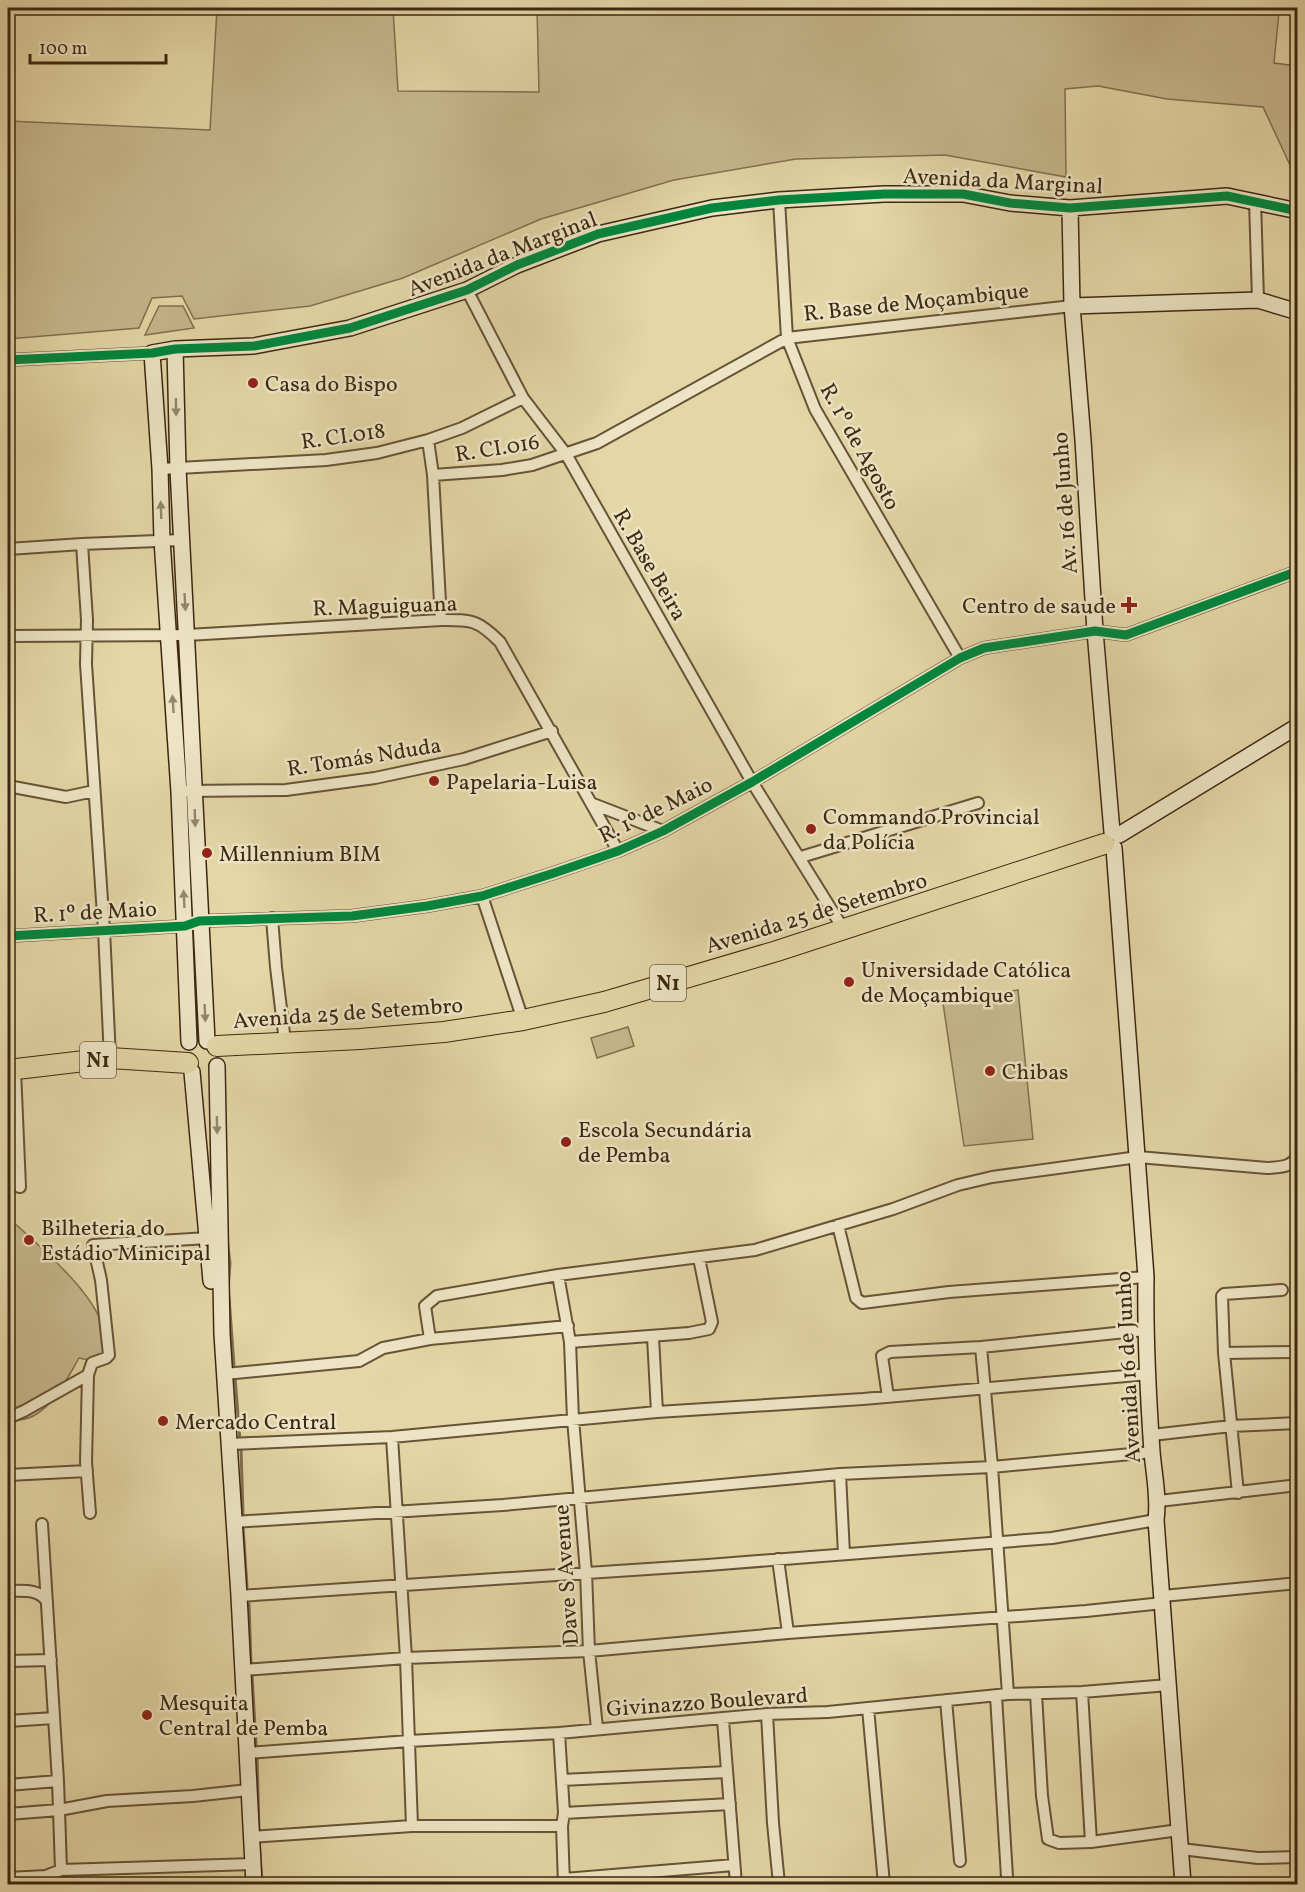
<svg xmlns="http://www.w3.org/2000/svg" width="1305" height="1892" viewBox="0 0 1305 1892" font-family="Vollkorn,serif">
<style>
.green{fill:#c7b88d;stroke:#827050;stroke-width:1.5}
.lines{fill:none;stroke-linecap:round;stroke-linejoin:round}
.stream{stroke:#7f6d4d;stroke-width:3}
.street-casing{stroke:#665437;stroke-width:14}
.secondary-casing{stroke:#3c2812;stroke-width:18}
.highway-casing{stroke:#3c2812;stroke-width:22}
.street{stroke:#ede4c5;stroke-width:10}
.secondary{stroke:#ede4c5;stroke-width:15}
.highway{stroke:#e4d6a6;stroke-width:20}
.cycleway-casing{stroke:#ede4c5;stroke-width:13}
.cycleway{stroke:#00873e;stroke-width:9}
.oneway{fill:#94866c}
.poi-dot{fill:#8f2418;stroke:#ede4c5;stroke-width:2}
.labels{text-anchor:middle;stroke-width:5;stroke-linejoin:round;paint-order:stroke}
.shield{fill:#ede4c5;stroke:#716048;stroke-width:1.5}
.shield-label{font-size:21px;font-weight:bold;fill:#3c2812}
.street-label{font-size:22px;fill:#3c2812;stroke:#ede4c5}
.poi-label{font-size:22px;fill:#3c2812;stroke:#ede4c5;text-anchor:start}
</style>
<rect width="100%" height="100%" fill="#e4d6a6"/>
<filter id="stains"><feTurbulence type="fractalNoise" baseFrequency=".00333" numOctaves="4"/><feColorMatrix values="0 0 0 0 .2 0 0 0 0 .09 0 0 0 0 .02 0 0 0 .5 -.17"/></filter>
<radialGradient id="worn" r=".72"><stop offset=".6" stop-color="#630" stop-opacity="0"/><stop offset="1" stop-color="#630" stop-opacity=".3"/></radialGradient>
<path class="green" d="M217,8H393L398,91L539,92L537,8H1231L1279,12L1274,63L1297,66V180L1263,107L1167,99L1098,86L1065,89L1066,177L945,155L796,159L674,180L541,219L403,278L310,306L194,319L182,296L152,298L139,328L8,339V121L210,130Z
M159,306H183L194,328L145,335Z
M1018,990L1033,1139L964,1146L943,1003Z
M628,1027L634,1046L597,1058L591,1038Z
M8,1217C38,1246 98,1293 105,1335C107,1343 104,1354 103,1363L79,1358C65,1383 43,1428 8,1419Z"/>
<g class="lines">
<path class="stream" d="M227,1240L230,1263L228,1290
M229,1297L234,1366
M235,1377L240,1441
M241,1449L243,1515
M243,1526L247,1587
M249,1604L251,1664
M252,1675L256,1745
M257,1757L259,1831
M259,1840L262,1884"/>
<defs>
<path id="street" d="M779,200L787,338L815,409L960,658
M1255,200L1258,300
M467,290L523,398L566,454L752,782L844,930
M8,360L152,353
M428,440L433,475L441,620
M160,469L326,460L377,453L428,440L462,428L523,398
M433,475L502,470L532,465L597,443L787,338L1072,306
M82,544L87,620L86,664L104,930L110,1058
M8,549L82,544L182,540
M8,636L187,635L441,620C471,620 477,619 500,642L618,851
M8,786L66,797L94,791
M187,791L286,790L375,778L464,759L552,731
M593,804L663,831
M801,857L978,803
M482,896L523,1020
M272,918L276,967L285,1042
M8,936L185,926L199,921L352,916L427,906L482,896L554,873L618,851L663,831L752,782L960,658L984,648L1095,631L1126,635L1298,571
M8,1183L20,1187L15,1070
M838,1225L856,1298L862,1303L949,1292L1146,1277
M558,1275L570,1342L573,1419L586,1572L589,1651L597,1728
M653,1337L657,1412
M430,1339L425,1306L437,1296L558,1275L755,1250L893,1209L958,1185L992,1177L1138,1157L1267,1168C1280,1167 1290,1168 1298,1156
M570,1342L689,1333L709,1329L712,1322L699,1258
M981,1347L992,1467L1008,1694
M1224,1353L1296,1352
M225,1374L359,1361L383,1348L430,1339L568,1326
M88,1375L86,1462L90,1513
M888,1397L882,1356L890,1352L981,1347L1145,1330
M8,1418L24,1411L88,1375L92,1363L106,1358L109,1355L101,1280L93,1245L208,1238
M1152,1435L1231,1426L1298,1423
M392,1437L406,1658L412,1826
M230,1444L392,1437L657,1412L863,1399L1149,1374
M840,1474L844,1554
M8,1475L87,1471
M1238,1493L1224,1353L1222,1296L1224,1294L1282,1290
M1159,1501L1298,1485
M234,1522L503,1505L840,1474L992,1467L1153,1452
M42,1524L58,1781
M778,1559L788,1633
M8,1591C21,1591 40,1588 47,1602
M239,1596L708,1565L1052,1538L1156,1520
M1163,1596L1298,1583
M8,1661L51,1660
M243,1670L406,1658L589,1651L788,1633L1086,1611L1163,1603
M1082,1692L1091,1842L1179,1830
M1036,1694L1042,1796L1048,1839L1059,1843L1091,1842
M996,1696L1007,1877
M946,1700L960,1861
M868,1708L884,1884
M767,1714L773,1823L779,1884
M723,1720L736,1884
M8,1721L54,1718
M559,1733L564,1813
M247,1753L409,1741L559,1733L767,1714L828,1712L1008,1694L1082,1692L1169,1685
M562,1780L727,1772
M8,1785L58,1781L59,1810L107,1801L193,1796L248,1790
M8,1814L59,1810L61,1870
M562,1826L564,1813L730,1804
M251,1837L412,1826H562L564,1884
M1181,1849L1258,1858L1298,1857
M8,1878L46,1876L61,1870L253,1864
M564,1879L734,1865"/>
<path id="secondary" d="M1070,208L1072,306L1083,440L1095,631L1112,832
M1072,306L1258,300L1298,312
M175,349L178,469L207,1041
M1119,835L1298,726
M1114,848L1146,1277C1145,1335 1148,1394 1152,1452C1154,1475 1159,1497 1156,1520L1183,1884
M189,1042L179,792L162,540L160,469L152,353L175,349L254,346L350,328L467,290L517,265L598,234L712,208L779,200L884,194H963L1010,203L1070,208L1227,196L1298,211
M217,1066L222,1334L239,1596L254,1884
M192,1072L211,1281"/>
<path id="highway" d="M217,1046L360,1039L444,1032L523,1020L604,1002L777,951L1104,844
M8,1070L110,1058L188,1063"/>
</defs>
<use href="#street" class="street-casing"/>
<use href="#secondary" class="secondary-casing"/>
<use href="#highway" class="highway-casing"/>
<use href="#street" class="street"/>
<use href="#secondary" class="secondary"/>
<use href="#highway" class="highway"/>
<defs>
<path id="cycleway" d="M8,360L152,353L175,349L254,346L350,328L467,290L517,265L598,234L712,208L779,200L884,194H963L1010,203L1070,208L1227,196L1298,211
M8,936L185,926L199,921L352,916L427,906L482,896L554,873L618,851L663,831L752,782L960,658L984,648L1095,631L1126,635L1298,571"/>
</defs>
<use href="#cycleway" class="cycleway-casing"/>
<use href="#cycleway" class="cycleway"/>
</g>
<defs><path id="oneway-solid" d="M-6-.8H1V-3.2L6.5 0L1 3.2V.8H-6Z" transform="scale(1.5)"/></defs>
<g class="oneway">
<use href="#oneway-solid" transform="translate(176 407) rotate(89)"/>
<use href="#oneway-solid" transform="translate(161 510) rotate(-92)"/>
<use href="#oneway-solid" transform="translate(185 602) rotate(87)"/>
<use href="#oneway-solid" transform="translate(173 704) rotate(-94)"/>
<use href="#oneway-solid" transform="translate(195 818) rotate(88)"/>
<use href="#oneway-solid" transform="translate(184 899) rotate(-93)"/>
<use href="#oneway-solid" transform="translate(205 1013) rotate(87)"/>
<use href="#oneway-solid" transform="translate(217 1125) rotate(89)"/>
</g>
<g class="poi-dot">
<circle cx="253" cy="383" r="6"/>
<path d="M1126 596h6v6h6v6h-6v6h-6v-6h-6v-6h6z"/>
<circle cx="434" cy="781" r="6"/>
<circle cx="811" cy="829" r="6"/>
<circle cx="207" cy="853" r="6"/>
<circle cx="849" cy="982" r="6"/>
<circle cx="990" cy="1071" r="6"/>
<circle cx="566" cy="1142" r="6"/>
<circle cx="29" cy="1240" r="6"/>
<circle cx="163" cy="1421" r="6"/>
<circle cx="147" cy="1715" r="6"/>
</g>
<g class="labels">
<g class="shield">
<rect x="650" y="965" width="36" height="36" rx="4.5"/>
<rect x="80" y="1042" width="36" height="36" rx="4.5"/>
</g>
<g class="shield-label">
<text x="668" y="990">N1</text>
<text x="98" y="1067">N1</text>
</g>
<g class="street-label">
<text transform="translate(1003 180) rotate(3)" y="8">Avenida da Marginal</text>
<text transform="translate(502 253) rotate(-21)" y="8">Avenida da Marginal</text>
<text transform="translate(916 301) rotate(-6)" y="8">R. Base de Moçambique</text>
<text transform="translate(343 435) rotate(-8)" y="8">R. CI.018</text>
<text transform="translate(861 446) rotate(61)" y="8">R. 1º de Agosto</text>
<text transform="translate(497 447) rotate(-9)" y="8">R. CI.016</text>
<text transform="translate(1064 503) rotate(-94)" y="8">Av. 16 de Junho</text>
<text transform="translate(651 564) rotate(60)" y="8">R. Base Beira</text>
<text transform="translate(385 605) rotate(-2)" y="8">R. Maguiguana</text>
<text transform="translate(364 756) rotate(-9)" y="8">R. Tomás Nduda</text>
<text transform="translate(655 809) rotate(-26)" y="8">R. 1º de Maio</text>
<text transform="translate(95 911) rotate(-3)" y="8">R. 1º de Maio</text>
<text transform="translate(816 912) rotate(-17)" y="8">Avenida 25 de Setembro</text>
<text transform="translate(348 1012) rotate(-4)" y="8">Avenida 25 de Setembro</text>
<text transform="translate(1127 1367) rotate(-93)" y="8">Avenida 16 de Junho</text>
<text transform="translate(565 1575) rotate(-94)" y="8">Dave S Avenue</text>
<text transform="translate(707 1701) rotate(-4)" y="8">Givinazzo Boulevard</text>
</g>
<g class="poi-label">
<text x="265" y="391">Casa do Bispo</text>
<text x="1116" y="613" text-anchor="end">Centro de saude</text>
<text x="446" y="789">Papelaria-Luisa</text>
<text x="823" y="824">Commando Provincial<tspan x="823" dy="25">da Polícia</tspan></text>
<text x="219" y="861">Millennium BIM</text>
<text x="861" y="977">Universidade Católica<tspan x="861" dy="25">de Moçambique</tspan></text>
<text x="1002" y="1079">Chibas</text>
<text x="578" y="1137">Escola Secundária<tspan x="578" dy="25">de Pemba</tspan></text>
<text x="41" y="1235">Bilheteria do<tspan x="41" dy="25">Estádio Minicipal</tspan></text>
<text x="175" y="1429">Mercado Central</text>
<text x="159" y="1710">Mesquita<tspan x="159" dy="25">Central de Pemba</tspan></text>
</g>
</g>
<rect width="1305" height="1892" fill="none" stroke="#e4d6a6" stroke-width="30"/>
<rect x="9" y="9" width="1287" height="1874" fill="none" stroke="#3c2812" stroke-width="3"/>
<rect x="15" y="15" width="1275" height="1862" fill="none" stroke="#3c2812" stroke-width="1.5"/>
<path d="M30 54v9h136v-9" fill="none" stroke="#3c2812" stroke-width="3"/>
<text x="39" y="54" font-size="18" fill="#3c2812" stroke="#ede4c5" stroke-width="4.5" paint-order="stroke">100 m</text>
<rect width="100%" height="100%" filter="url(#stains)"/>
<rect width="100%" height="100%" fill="url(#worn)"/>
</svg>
